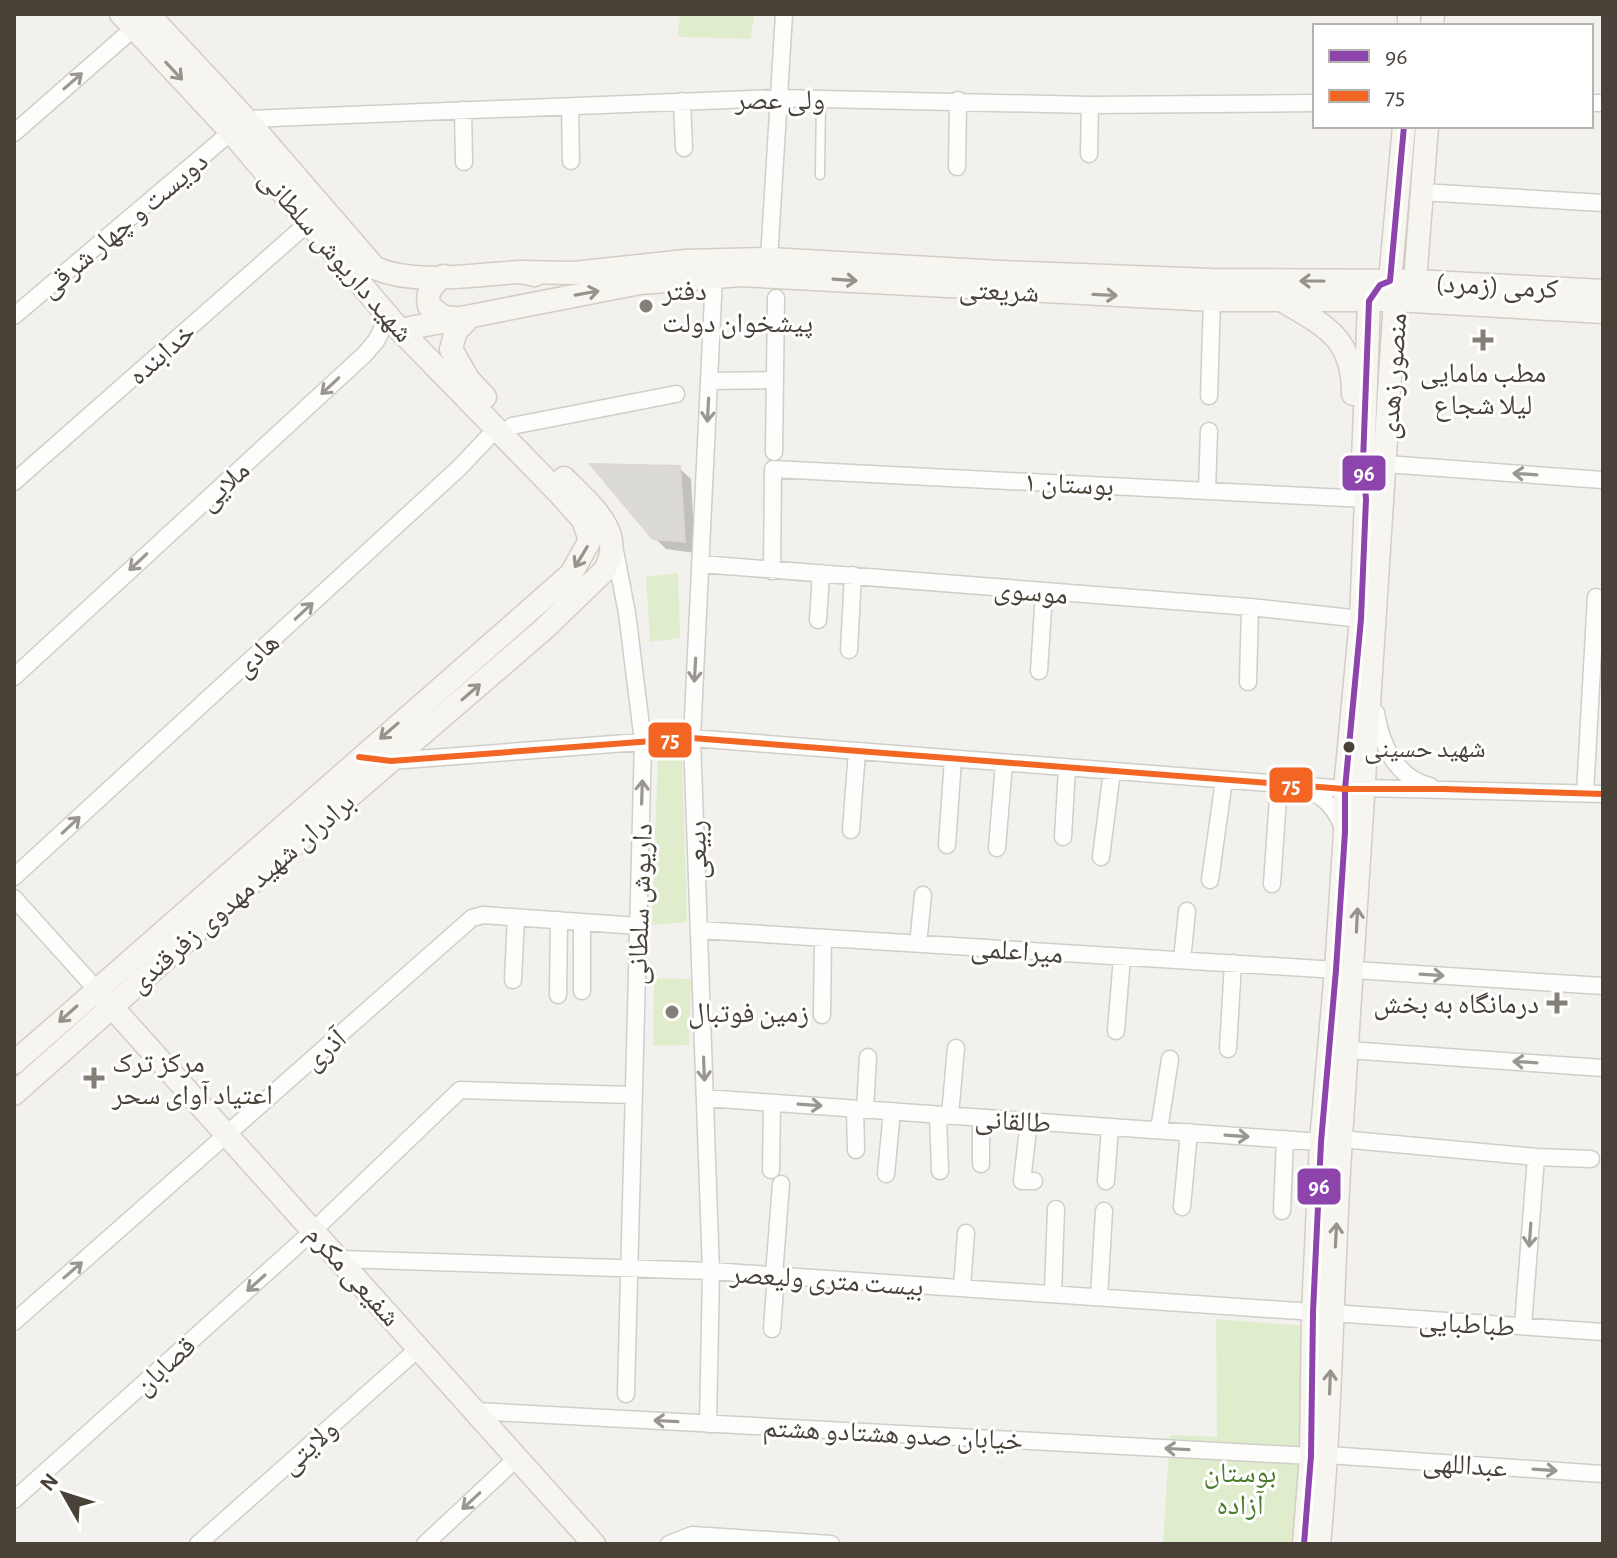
<svg xmlns="http://www.w3.org/2000/svg" width="1617" height="1558" viewBox="0 0 1617 1558" font-family="'Alegreya Sans','Noto Naskh Arabic',sans-serif">
<style>
.green{fill:#e0edcd}
.shadow{fill:#0003}
.building{fill:#dcdad5;stroke:#dbd8d2;stroke-width:2}
.lines{fill:none;stroke-linecap:round;stroke-linejoin:round}
.lane-casing{stroke:#d0ceca;stroke-width:11}
.street-casing{stroke:#d0ceca;stroke-width:19}
.secondary-casing{stroke:#d2cec4;stroke-width:25}
.lane{stroke:#fdfdfc;stroke-width:8}
.street{stroke:#fdfdfc;stroke-width:16}
.secondary{stroke:#f7f5f0;stroke-width:22}
.bus-1-casing{stroke:#fff;stroke-width:12}
.bus-2-casing{stroke:#fff;stroke-width:12}
.bus-1{stroke:#8e44ad;stroke-width:6}
.bus-2{stroke:#f26522;stroke-width:6}
.oneway{stroke:#97938b}
.oneway2{stroke:#9a9690}
.poi-dot{fill:#847f77;stroke:#fff;stroke-width:3}
.bus-dot{fill:#494238;stroke:#fff;stroke-width:3}
.labels{text-anchor:middle;stroke-width:6;stroke-linejoin:round;paint-order:stroke}
.bus-label{font-size:26px;fill:#494238;stroke:#fff;text-anchor:start}
.street-label{font-size:28px;fill:#494238;stroke:#fff}
.poi-label{font-size:28px;fill:#494238;stroke:#fff;text-anchor:start}
.park-label{font-size:28px;fill:#4a7c2a;stroke:#fff}
.line-badge{stroke:#fff;stroke-width:3}
.badge-label{font-size:22px;text-anchor:middle;font-weight:bold;fill:#fff}
</style>
<rect width="100%" height="100%" fill="#f2f1ed"/>
<path class="green" d="M680,14H754L751,39L678,37Z
M678,573L680,638L650,642L646,577Z
M682,752L687,922L652,925L658,756Z
M654,978L691,979L689,1045L653,1046Z
M1216,1319L1305,1326L1295,1544H1163L1170,1435L1217,1437Z"/>
<path class="shadow" d="M679,468L691,479L695,553L666,549L654,537Z"/>
<path class="building" d="M590,464L680,466L685,542L653,539Z"/>
<g class="lines">
<defs>
<path id="lane" d="M820,175L821,98"/>
<path id="street" d="M682,101L684,148
M1591,103H1603
M570,107L571,161
M463,110L464,162
M246,119L778,98L1090,105L1315,103
M14,133L134,28
M1089,154L1090,105
M957,167L958,100
M1422,192L1603,203
M769,259L784,14
M14,316L231,132
M709,381L773,380
M1209,396L1212,300
M512,426L676,394
M774,452L776,298
M1386,464L1603,480
M14,482L308,223
M1207,490L1209,431
M614,546L627,613L643,742L626,1394
M700,564L1250,607L1361,619
M772,571L773,469L1366,499
M818,620L821,573
M849,650L853,575
M1039,671L1044,593
M14,677L365,354L376,341L389,316
M1248,682L1250,607
M1376,713C1381,744 1396,778 1430,786
M391,761L692,738L1345,789
M1364,788L1603,794
M1306,789C1325,797 1336,809 1343,828
M1585,793L1596,597
M851,830L857,751
M1063,837L1067,768
M947,845L953,759
M997,848L1004,763
M1101,857L1112,771
M14,877L459,468L496,429
M1210,880L1224,780
M1272,884L1279,784
M14,898L96,989
M582,922V991
M699,930L1336,970
M918,944L923,895
M1182,960L1187,911
M1354,970L1603,986
M513,980L516,917
M558,995L559,920
M822,1015L823,938
M1116,1031L1122,957
M1228,1049L1233,963
M1348,1050L1603,1068
M705,1098L1321,1142
M855,1109L856,1150
M865,1109L868,1057
M938,1115L940,1171
M950,1115L956,1048
M981,1118V1164
M1029,1121L1022,1181H1034
M1159,1130L1170,1059
M1341,1139L1536,1157L1591,1159
M771,1170L772,1103
M886,1174L892,1111
M1106,1181L1110,1127
M1182,1207L1189,1132
M1282,1211L1285,1139
M340,1259L711,1271L1313,1312
M774,1275L781,1184
M962,1288L966,1233
M1053,1294L1056,1209
M1099,1297L1104,1211
M1332,1313L1603,1332
M14,1322L472,918L483,915L638,926
M1523,1326L1536,1157
M772,1329L776,1275
M475,1411L1311,1456
M708,1424L711,1271L692,738L714,276
M1328,1455L1603,1474
M14,1500L314,1230L460,1090L633,1095
M198,1544L419,1348
M425,1544L517,1458
M669,1544L692,1535L831,1544"/>
<path id="secondary" d="M148,14L246,119L375,268C416,286 476,274 521,272L535,275
M1409,26V14
M1432,26L1433,14
M521,272L573,273L686,261L769,259L1001,272L1211,280L1415,281L1603,291
M443,276C432,286 426,291 429,306L444,317L455,318
M1283,301C1327,327 1353,338 1353,394
M471,316L456,331L451,349L468,379L485,397
M400,330L640,283L741,275L1212,300H1395L1603,312
M103,997L594,1544
M14,1063L571,574L590,540L583,520L558,492L400,330L231,132L121,14
M14,1094L321,821L545,628L604,571C628,533 589,504 564,478
M1304,1544L1311,1456L1313,1312L1321,1142L1336,970L1345,832V789L1361,619L1366,499L1363,462L1369,301L1380,285L1390,281L1404,126
M1319,1544C1332,1409 1332,1273 1341,1138C1361,858 1379,579 1395,300L1408,292L1415,281L1427,126"/>
</defs>
<use href="#lane" class="lane-casing"/>
<use href="#street" class="street-casing"/>
<use href="#secondary" class="secondary-casing"/>
<use href="#lane" class="lane"/>
<use href="#street" class="street"/>
<use href="#secondary" class="secondary"/>
<defs>
<path id="bus-1" d="M1304,1544L1311,1456L1313,1312L1321,1142L1336,970L1345,832V789L1361,619L1366,499L1363,462L1369,301L1380,285L1390,281L1404,126"/>
<path id="bus-2" d="M359,757L391,761L692,738L1345,789H1443L1603,794"/>
</defs>
<use href="#bus-1" class="bus-1-casing"/>
<use href="#bus-2" class="bus-2-casing"/>
<use href="#bus-1" class="bus-1"/>
<use href="#bus-2" class="bus-2"/>
</g>
<defs><path id="oneway-shaft" d="M-6 0H5M1.5-3L5.5 0L1.5 3" fill="none" stroke-width="1.6" stroke-linecap="round" stroke-linejoin="round" transform="scale(2)"/></defs>
<g class="oneway">
<use href="#oneway-shaft" transform="translate(174 71) rotate(47)"/>
<use href="#oneway-shaft" transform="translate(845 280) rotate(4)"/>
<use href="#oneway-shaft" transform="translate(1312 281) rotate(-180)"/>
<use href="#oneway-shaft" transform="translate(587 293) rotate(-10)"/>
<use href="#oneway-shaft" transform="translate(1105 295) rotate(3)"/>
<use href="#oneway-shaft" transform="translate(581 557) rotate(121)"/>
<use href="#oneway-shaft" transform="translate(471 692) rotate(-41)"/>
<use href="#oneway-shaft" transform="translate(389 731) rotate(139)"/>
<use href="#oneway-shaft" transform="translate(1357 920) rotate(-87)"/>
<use href="#oneway-shaft" transform="translate(68 1014) rotate(138)"/>
<use href="#oneway-shaft" transform="translate(1336 1235) rotate(-87)"/>
<use href="#oneway-shaft" transform="translate(1330 1382) rotate(-88)"/>
</g>
<g class="oneway2">
<use href="#oneway-shaft" transform="translate(73 81) rotate(-41)"/>
<use href="#oneway-shaft" transform="translate(330 386) rotate(137)"/>
<use href="#oneway-shaft" transform="translate(708 410) rotate(93)"/>
<use href="#oneway-shaft" transform="translate(1525 474) rotate(-176)"/>
<use href="#oneway-shaft" transform="translate(138 562) rotate(137)"/>
<use href="#oneway-shaft" transform="translate(304 611) rotate(-43)"/>
<use href="#oneway-shaft" transform="translate(695 670) rotate(93)"/>
<use href="#oneway-shaft" transform="translate(642 792) rotate(-88)"/>
<use href="#oneway-shaft" transform="translate(71 825) rotate(-43)"/>
<use href="#oneway-shaft" transform="translate(1432 975) rotate(4)"/>
<use href="#oneway-shaft" transform="translate(1525 1062) rotate(-176)"/>
<use href="#oneway-shaft" transform="translate(704 1069) rotate(88)"/>
<use href="#oneway-shaft" transform="translate(810 1105) rotate(4)"/>
<use href="#oneway-shaft" transform="translate(1237 1136) rotate(4)"/>
<use href="#oneway-shaft" transform="translate(1530 1235) rotate(94)"/>
<use href="#oneway-shaft" transform="translate(73 1270) rotate(-41)"/>
<use href="#oneway-shaft" transform="translate(256 1283) rotate(138)"/>
<use href="#oneway-shaft" transform="translate(666 1421) rotate(-177)"/>
<use href="#oneway-shaft" transform="translate(1177 1449) rotate(-177)"/>
<use href="#oneway-shaft" transform="translate(1545 1470) rotate(4)"/>
<use href="#oneway-shaft" transform="translate(471 1501) rotate(137)"/>
</g>
<g class="poi-dot">
<circle cx="646" cy="306" r="8"/>
<path d="M1479 328h8v8h8v8h-8v8h-8v-8h-8v-8h8z"/>
<path d="M1553 991h8v8h8v8h-8v8h-8v-8h-8v-8h8z"/>
<circle cx="672" cy="1012" r="8"/>
<path d="M90 1066h8v8h8v8h-8v8h-8v-8h-8v-8h8z"/>
</g>
<circle class="bus-dot" cx="1349" cy="747" r="7"/>
<g class="labels">
<g class="bus-label">
<text x="1364" y="757">شهید حسینی</text>
</g>
<g class="street-label">
<text x="780" y="109">ولی عصر</text>
<text transform="translate(123 224) rotate(-40)" y="10">دویست و چهار شرقی</text>
<text transform="translate(337 255) rotate(49)" y="10">شهید داریوش سلطانی</text>
<text transform="translate(1497 285) rotate(3)" y="10">کرمی (زمرد)</text>
<text transform="translate(999 290) rotate(3)" y="10">شریعتی</text>
<text transform="translate(161 353) rotate(-41)" y="10">خدابنده</text>
<text transform="translate(1392 376) rotate(-86)" y="10">منصور زهدی</text>
<text transform="translate(1069 483) rotate(3)" y="10">بوستان ۱</text>
<text transform="translate(223 485) rotate(-43)" y="10">ملایی</text>
<text transform="translate(1031 591) rotate(5)" y="10">موسوی</text>
<text transform="translate(256 654) rotate(-43)" y="10">هادی</text>
<text transform="translate(696 850) rotate(-92)" y="10">ربیعی</text>
<text transform="translate(241 892) rotate(-41)" y="10">برادران شهید مهدوی زفرقندی</text>
<text transform="translate(639 904) rotate(-88)" y="10">داریوش سلطانی</text>
<text transform="translate(1017 950) rotate(4)" y="10">میراعلمی</text>
<text transform="translate(324 1049) rotate(-41)" y="10">آذری</text>
<text transform="translate(1013 1120) rotate(4)" y="10">طالقانی</text>
<text transform="translate(354 1275) rotate(48)" y="10">شفیعی مکرم</text>
<text transform="translate(827 1279) rotate(4)" y="10">بیست متری ولیعصر</text>
<text transform="translate(1467 1323) rotate(4)" y="10">طباطبایی</text>
<text transform="translate(164 1365) rotate(-42)" y="10">قصابان</text>
<text transform="translate(893 1433) rotate(3)" y="10">خیابان صدو هشتادو هشتم</text>
<text transform="translate(308 1446) rotate(-42)" y="10">ولایتی</text>
<text transform="translate(1465 1464) rotate(4)" y="10">عبداللهی</text>
</g>
<g class="poi-label">
<text x="662" y="300">دفتر<tspan x="662" dy="32">پیشخوان دولت</tspan></text>
<text x="1483" y="382" text-anchor="middle">مطب مامایی<tspan x="1483" dy="32">لیلا شجاع</tspan></text>
<text x="1539" y="1013" text-anchor="end">درمانگاه به بخش</text>
<text x="688" y="1022">زمین فوتبال</text>
<text x="112" y="1072">مرکز ترک<tspan x="112" dy="32">اعتیاد آوای سحر</tspan></text>
</g>
<g class="park-label">
<text x="1240" y="1482">بوستان<tspan x="1240" dy="32">آزاده</tspan></text>
</g>
</g>
<g class="line-badge">
<rect x="1341" y="454" width="46" height="38" rx="8" fill="#8e44ad"/>
<rect x="647" y="721" width="46" height="38" rx="8" fill="#f26522"/>
<rect x="1268" y="766" width="46" height="38" rx="8" fill="#f26522"/>
<rect x="1296" y="1167" width="46" height="39" rx="8" fill="#8e44ad"/>
</g>
<g class="badge-label">
<text x="1364" y="481">96</text>
<text x="670" y="747">75</text>
<text x="1291" y="793">75</text>
<text x="1319" y="1194">96</text>
</g>
<rect width="1617" height="1558" fill="none" stroke="#494238" stroke-width="32"/>
<rect x="1313" y="24" width="280" height="104" fill="#ffffff" stroke="#b6b3af" stroke-width="2"/>
<rect x="1329" y="50" width="40" height="12" fill="#8e44ad" stroke="#b6b3af" stroke-width="2"/>
<text x="1385" y="64" font-size="24" fill="#494238">96</text>
<rect x="1329" y="90" width="40" height="12" fill="#f26522" stroke="#b6b3af" stroke-width="2"/>
<text x="1385" y="104" font-size="24" fill="#494238">75</text>
<g transform="translate(64 1494) rotate(309)" stroke="#ffffff" stroke-width="6" paint-order="stroke">
<path d="M0-6L14 30L0 20L-14 30Z" fill="#494238"/>
<text y="-12" font-size="22" font-weight="bold" text-anchor="middle" fill="#494238">N</text>
</g>
</svg>
